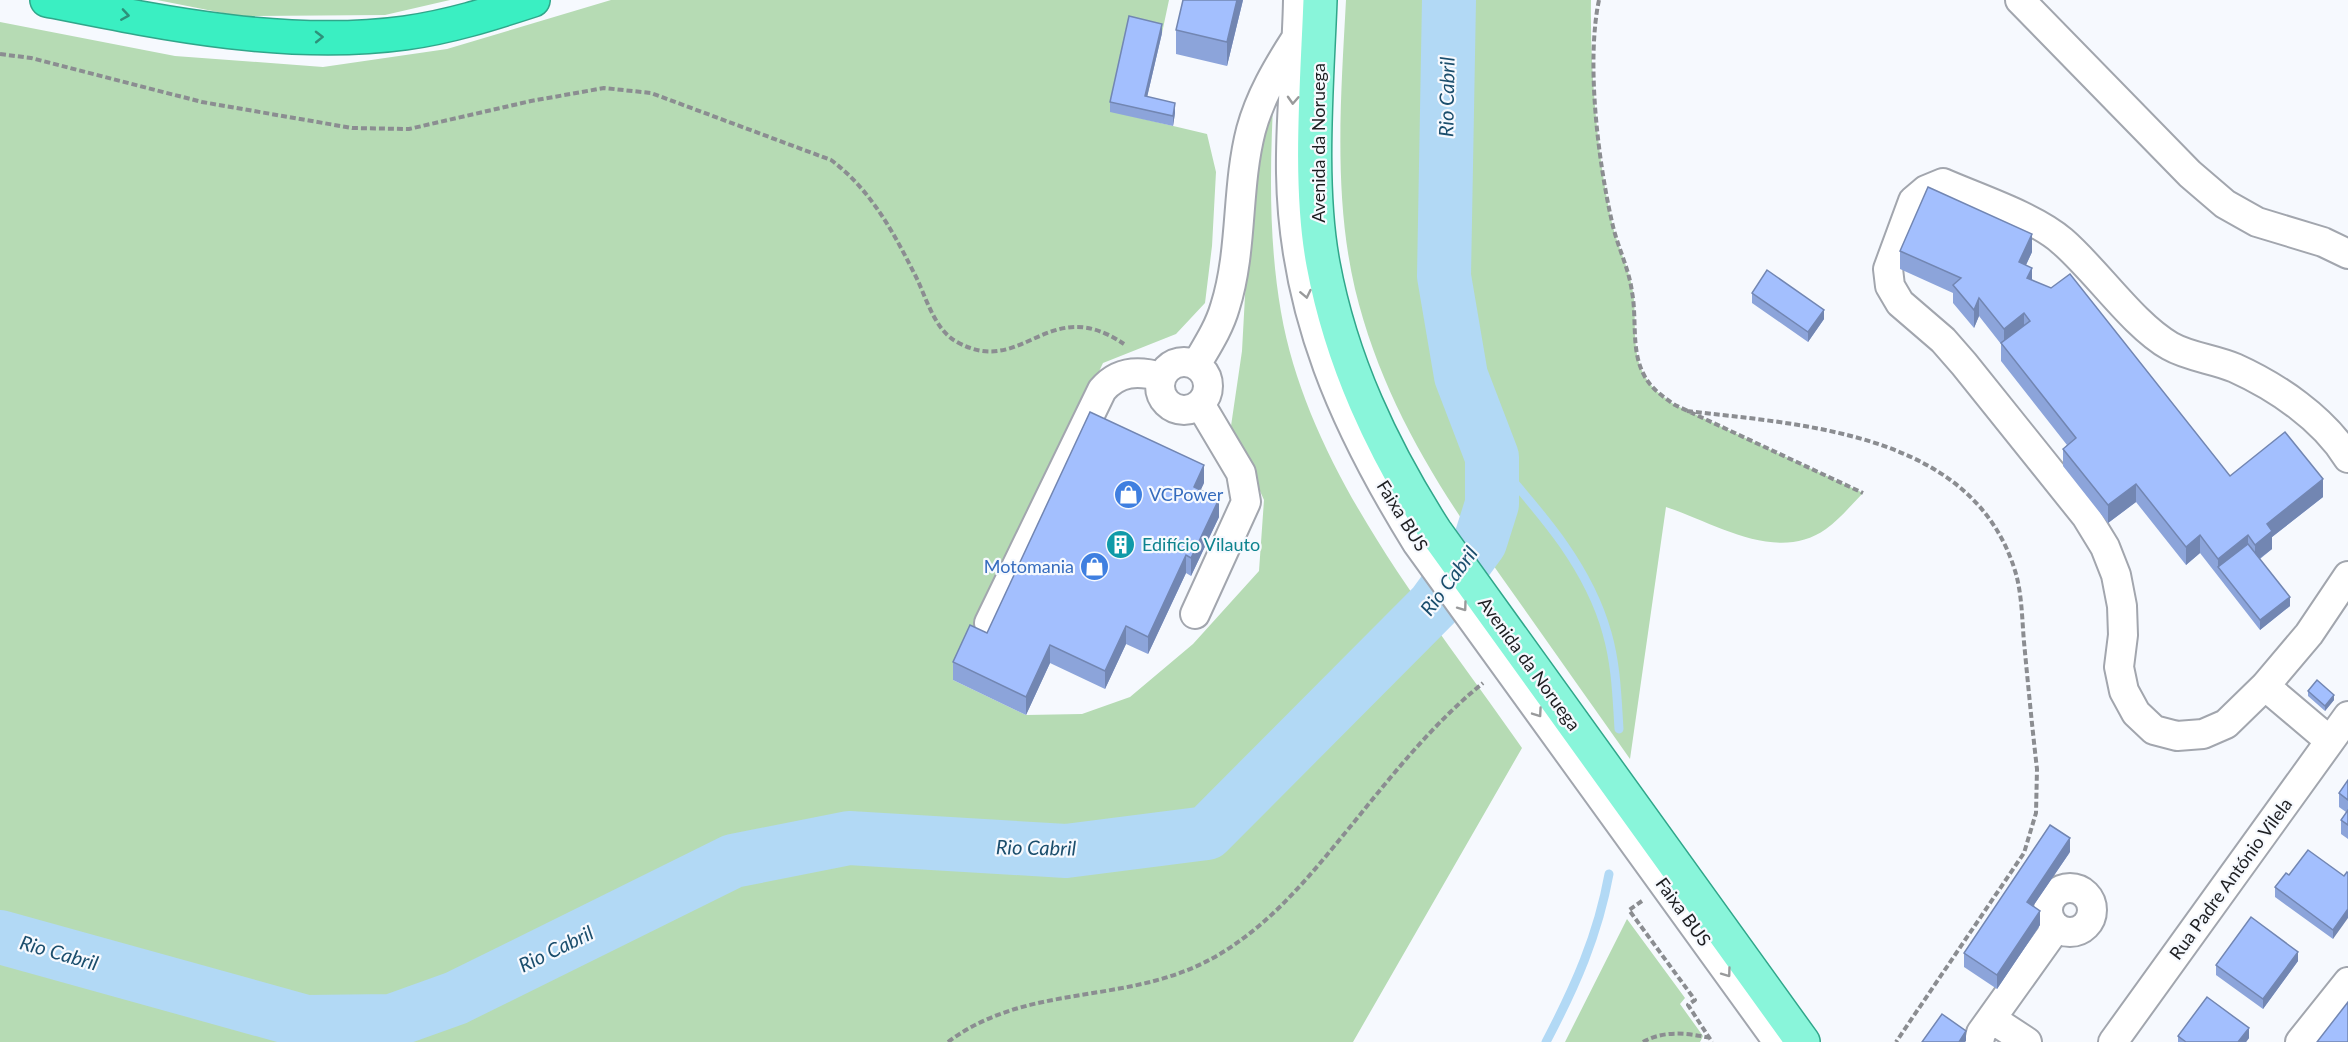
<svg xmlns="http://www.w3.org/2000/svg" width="2348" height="1042" viewBox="0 0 2348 1042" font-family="Lato,sans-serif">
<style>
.green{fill:#b6dbb4}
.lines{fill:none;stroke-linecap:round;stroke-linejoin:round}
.stream{stroke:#b2d9f5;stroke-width:9}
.river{stroke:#b2d9f5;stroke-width:54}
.minor-casing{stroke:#a2a6ae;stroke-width:32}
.major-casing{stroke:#30a68a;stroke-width:36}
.highway-casing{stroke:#30a68a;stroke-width:36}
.path{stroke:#8b8d91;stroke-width:4;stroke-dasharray:6 3;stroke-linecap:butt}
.minor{stroke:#fff;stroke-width:28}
.major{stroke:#89f5da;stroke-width:33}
.highway{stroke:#3aefc2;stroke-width:33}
.wall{fill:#8ca4da}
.shaded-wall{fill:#7286b2}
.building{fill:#a3bffe;stroke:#7286b2;stroke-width:1.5}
.oneway{stroke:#2d917a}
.oneway2{stroke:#999a9b}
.labels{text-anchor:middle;stroke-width:4.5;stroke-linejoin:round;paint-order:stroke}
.street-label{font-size:18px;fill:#1d1e21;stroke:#f6f9fe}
.shop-label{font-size:18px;fill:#366cbe;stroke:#f6f9fe;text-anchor:start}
.culture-label{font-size:18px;fill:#0d838f;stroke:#f6f9fe;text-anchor:start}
.water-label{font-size:20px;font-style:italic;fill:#1b4e6d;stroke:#f6f9fe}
</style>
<rect width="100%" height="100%" fill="#f6f9fe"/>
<path class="green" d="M157,0H450L385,15L238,16Z
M611,0H1169L1162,33L1130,26L1110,111L1207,134L1216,172L1212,246L1205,303L1176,334L1103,363L953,680L1026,715L1082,714L1130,697L1193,644L1259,571L1264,500L1231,426L1242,351L1249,222L1258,162L1274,86C1270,162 1268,237 1281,312C1309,473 1431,617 1522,748L1353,1042H0V22L175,56L323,67L447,49Z
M1346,0H1591C1590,67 1597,157 1612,223C1617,246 1629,268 1633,292C1637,319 1631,349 1643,373C1650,388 1662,396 1675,405L1863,493C1851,505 1840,519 1826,529C1777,564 1715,523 1666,507L1630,759C1592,705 1553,650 1515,596C1445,498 1384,408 1355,289C1333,195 1341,95 1346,0Z
M1627,919L1685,998L1680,1004L1703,1036L1700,1042H1565Z"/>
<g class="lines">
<path class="stream" d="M1492,457C1538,510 1588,564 1607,633C1616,664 1617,697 1619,729
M1546,1042C1575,987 1598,935 1609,874"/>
<path class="river" d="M0,937L306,1022L392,1021L456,998L733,861L849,838L1066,851L1207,833L1434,605L1480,542L1492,504V457L1461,376L1444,276L1449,0"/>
<defs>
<path id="minor" d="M1298,0C1297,58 1290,115 1291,173C1293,312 1345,427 1417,543L1778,1042
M2020,0L2190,174L2225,204L2257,222L2323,242L2348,254
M1160 386a24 24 0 1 1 48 0a24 24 0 1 1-48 0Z
M1196,365C1207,346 1219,328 1225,307C1243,250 1236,188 1251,130C1260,97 1277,68 1295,40
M2348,458C2323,418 2277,387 2235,368C2214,359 2189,357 2170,346C2133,325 2096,270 2062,241C2035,217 1977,198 1943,183L1926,190L1913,201L1888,269L1890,286L1900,303L1943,340L1964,364L2086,516L2105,547L2116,575L2122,606L2123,635L2119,667L2124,691L2136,713L2154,730L2177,736L2203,734L2226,724L2265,686L2309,634L2348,576
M1195,614L1246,502L1241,473L1200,404
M989,623L1102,390C1118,371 1138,370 1161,377
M2265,686L2330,741
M2048 910a22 22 0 1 1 44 0a22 22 0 1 1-44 0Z
M1992,1019L2027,1042
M1979,1042L1981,1033L2056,928
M2113,1042L2348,716
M2300,1042L2348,982"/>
<path id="major" d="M1320,0C1317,81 1308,185 1323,264C1341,361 1382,448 1435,531L1803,1042"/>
<path id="highway" d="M47,0C162,23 287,49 405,33C449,27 490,14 533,0"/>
</defs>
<use href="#minor" class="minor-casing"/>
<use href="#major" class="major-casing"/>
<use href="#highway" class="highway-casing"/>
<path class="path" d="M1599,0C1586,61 1598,161 1612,222C1617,246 1629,268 1632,292C1637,318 1631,349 1643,373C1650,388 1662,396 1675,405L1863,493
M0,54L31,58L202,102L352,128L409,129L531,101L604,88L651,93L831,160C869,188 893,231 914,273C926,295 933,329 957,342C1023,379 1048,292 1124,344
M1687,411C1806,425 1975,433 2016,574C2022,596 2022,619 2024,642C2028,684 2032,726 2037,769L2036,813L2024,853L1896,1042
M1642,901L1629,910L1695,1000L1688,1005L1712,1042
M948,1042C1028,982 1126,1006 1213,958C1274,924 1316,868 1359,816C1397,769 1436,721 1483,683
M1643,1042C1664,1030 1687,1033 1711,1038"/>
<use href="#minor" class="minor"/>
<use href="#major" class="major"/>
<use href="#highway" class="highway"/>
</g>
<path class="wall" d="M1243,0L1227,66L1176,54V30Z
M1162,33L1147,97L1175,113L1173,126L1110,112V102Z
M1900,251L2032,252L2026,265L2032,280L2230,476L2323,497L2272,537V549L2260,559L2290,606L2260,630L2200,553L2186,565L2136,502L2108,523L2063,466V449L2067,445L2001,361V344L1979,316L1974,328L1953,303V293L1900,269Z
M1752,293L1824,319L1808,342L1752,303Z
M1204,483L1200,490L1219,517L1191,576L1186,573L1148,654L1126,644L1105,689L1050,663L1026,715L953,680V662L987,633Z
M2308,691L2334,700L2325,711L2308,696Z
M2348,780V839L2341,834V820L2346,812L2339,807V793Z
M2070,852L2033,906L2040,925L1997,989L1964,967V953Z
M2289,875L2344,876L2333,939L2275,897V887Z
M2298,961L2263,1009L2216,975V965Z
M2178,1036L2249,1038L2246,1042H2178Z"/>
<path class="shaded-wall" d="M1237,0H1243L1227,66V42Z
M1162,24V33L1145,106V96Z
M1175,103V113L1173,126V116Z
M2032,234V252L2019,280V262Z
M2032,268V285L2027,278Z
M1979,298V316L1974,328V310Z
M1824,310V319L1808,342V332Z
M2024,313V331L2004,346V329Z
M1204,465V483L1194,505V487Z
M2323,479V497L2272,537V549L2255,562V545L2267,524Z
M2136,484V502L2108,523V505Z
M1219,499V517L1191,576V558Z
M2200,535V553L2186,565V547Z
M2248,535V553L2218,567V577V559Z
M1186,555V573L1148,654V637Z
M2290,597V606L2260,630V620Z
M1126,626V644L1105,689V671Z
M1050,645V663L1026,715V697Z
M2334,695V700L2325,711V706Z
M2070,838V852L2027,915V902Z
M2348,909V918L2333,939V930Z
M2040,911V925L1997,989V975Z
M2298,952V961L2263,1009V999Z
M2249,1028V1038L2246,1042H2238Z
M1966,1031V1041L1965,1042H1959Z"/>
<path class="building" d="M1183,0H1237L1227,42L1176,30Z
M1129,16L1162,24L1145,96L1175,103L1173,116L1110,102Z
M1928,187L2032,234L2019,262L2032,268L2027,278L2051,288L2070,274L2230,476L2285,432L2323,479L2267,524L2272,531L2255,545L2248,535L2218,559L2200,535L2186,547L2136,484L2108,505L2063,449L2076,438L2001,343L2030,321L2024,313L2004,329L1979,298L1974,310L1953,285L1961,278L1900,251Z
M1767,270L1824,310L1808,332L1752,293Z
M1090,412L1204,465L1194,487L1219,499L1191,558L1186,555L1148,637L1126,626L1105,671L1050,645L1026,697L953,662L970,625L987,633Z
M2248,544L2290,597L2260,620L2218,567Z
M2317,680L2334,695L2325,706L2308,691Z
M2348,780V800L2339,793Z
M2348,810V825L2341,820Z
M2050,825L2070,838L2027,902L2040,911L1997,975L1964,953Z
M2308,850L2344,876L2347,872L2348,873V909L2333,930L2275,887L2286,873L2289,875Z
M2251,917L2298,952L2263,999L2216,965Z
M2207,997L2249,1028L2238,1042H2186L2178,1036Z
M2348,1002V1042H2317Z
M1942,1014L1966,1031L1959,1042H1922Z"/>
<defs><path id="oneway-chevron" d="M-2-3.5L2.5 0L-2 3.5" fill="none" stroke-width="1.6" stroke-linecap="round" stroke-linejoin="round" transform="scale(1.5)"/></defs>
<g class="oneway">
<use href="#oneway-chevron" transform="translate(125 15) rotate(9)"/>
<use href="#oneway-chevron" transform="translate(319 37) rotate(-1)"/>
</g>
<g class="oneway2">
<use href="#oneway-chevron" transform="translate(1293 100) rotate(93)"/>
<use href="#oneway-chevron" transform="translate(1306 294) rotate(78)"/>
<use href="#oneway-chevron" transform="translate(1463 607) rotate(54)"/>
<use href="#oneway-chevron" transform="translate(1538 713) rotate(55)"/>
<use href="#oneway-chevron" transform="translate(1727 973) rotate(54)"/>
</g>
<defs>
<symbol id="shop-disc" viewBox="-11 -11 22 22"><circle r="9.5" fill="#3f7fe0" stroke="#f6f9fe"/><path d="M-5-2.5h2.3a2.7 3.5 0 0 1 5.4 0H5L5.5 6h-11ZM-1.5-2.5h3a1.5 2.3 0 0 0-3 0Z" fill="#fff"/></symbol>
<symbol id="building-disc" viewBox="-11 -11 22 22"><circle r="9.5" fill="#0f9aa8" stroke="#f6f9fe"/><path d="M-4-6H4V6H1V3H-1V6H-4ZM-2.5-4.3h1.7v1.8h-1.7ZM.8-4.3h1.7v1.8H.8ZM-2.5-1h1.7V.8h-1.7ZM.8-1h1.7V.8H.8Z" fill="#fff"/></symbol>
</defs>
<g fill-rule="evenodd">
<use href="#shop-disc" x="1112" y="478" width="33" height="33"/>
<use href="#building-disc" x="1104" y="528" width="33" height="33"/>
<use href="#shop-disc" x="1078" y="550" width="33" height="33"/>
</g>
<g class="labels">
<g class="street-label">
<text transform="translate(1319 143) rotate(-90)" y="6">Avenida da Noruega</text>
<text transform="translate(1402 516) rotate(58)" y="6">Faixa BUS</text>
<text transform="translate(1529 664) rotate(54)" y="6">Avenida da Noruega</text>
<text transform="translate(2231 879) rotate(-54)" y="6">Rua Padre António Vilela</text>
<text transform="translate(1683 912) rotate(54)" y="6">Faixa BUS</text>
</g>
<g class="shop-label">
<text x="1149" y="501">VCPower</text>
<text x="1074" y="573" text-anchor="end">Motomania</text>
</g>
<g class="culture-label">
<text x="1142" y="551">Edifício Vilauto</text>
</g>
<g class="water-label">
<text transform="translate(1447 97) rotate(-89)" y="7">Rio Cabril</text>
<text transform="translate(1449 581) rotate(-53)" y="7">Rio Cabril</text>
<text transform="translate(1036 848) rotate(1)" y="7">Rio Cabril</text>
<text transform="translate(556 949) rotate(-26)" y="7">Rio Cabril</text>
<text transform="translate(59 953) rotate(16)" y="7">Rio Cabril</text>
</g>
</g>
</svg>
